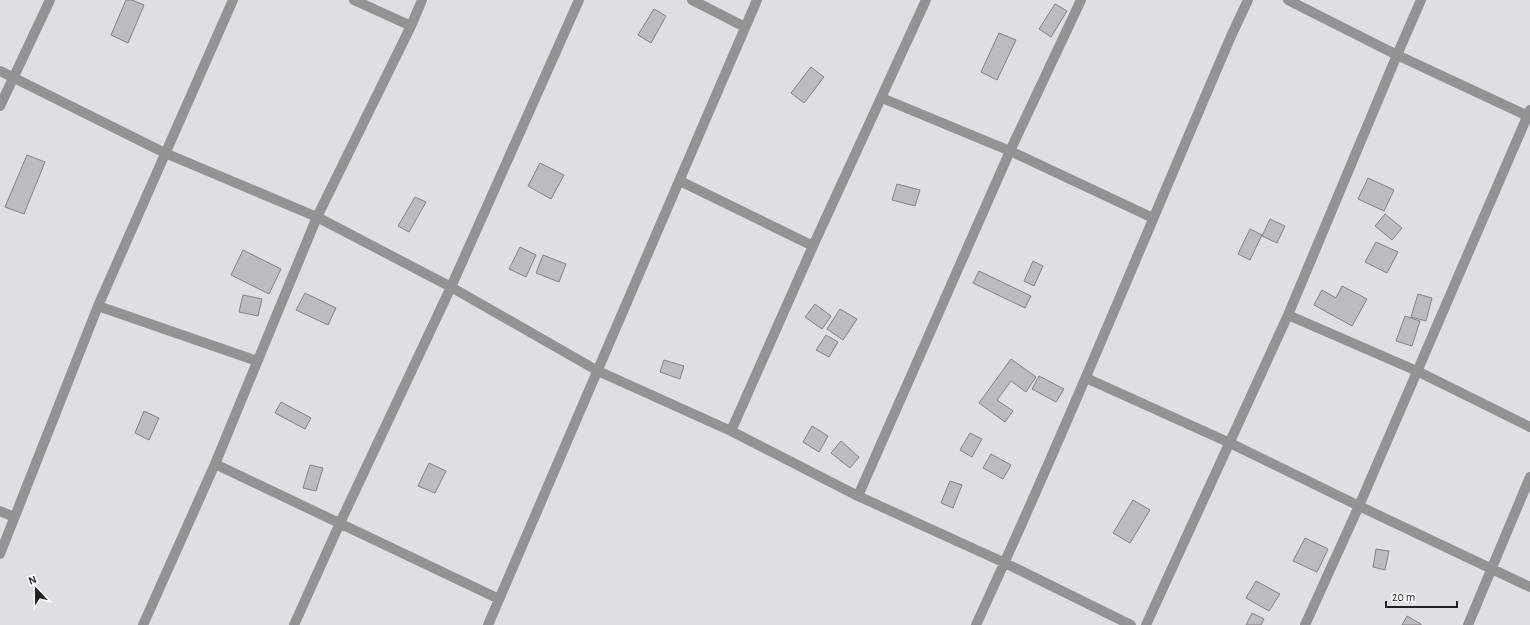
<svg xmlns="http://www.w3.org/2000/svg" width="1530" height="625" viewBox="0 0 1530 625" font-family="'Alegreya Sans',sans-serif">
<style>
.building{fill:#bdbac0;stroke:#848187}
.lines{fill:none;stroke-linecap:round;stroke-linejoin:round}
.minor{stroke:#939295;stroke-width:10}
</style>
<rect width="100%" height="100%" fill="#e0dde4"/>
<path class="building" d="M126,0H132L144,5L128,43L111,35Z
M1055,4L1067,11L1051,37L1039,29Z
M654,9L666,16L651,43L638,35Z
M999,33L1016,40L997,80L981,72Z
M811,67L824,77L804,103L791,93Z
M27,155L45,162L24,214L5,207Z
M540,163L564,175L551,199L528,186Z
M1368,178L1394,190L1384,211L1358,199Z
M897,184L920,190L915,206L892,200Z
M415,197L426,202L409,232L398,226Z
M1385,214L1402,228L1392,240L1375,226Z
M1270,219L1285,226L1277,243L1262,236Z
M1250,229L1262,235L1250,260L1238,254Z
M1376,242L1398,252L1387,273L1365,262Z
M520,247L536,255L526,277L509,269Z
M243,250L281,269L269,294L231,275Z
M543,255L566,264L559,282L536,273Z
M1033,261L1043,266L1034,286L1024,281Z
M979,271L1031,296L1025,308L973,283Z
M1342,286L1367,299L1352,326L1314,305L1322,290L1336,298Z
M305,293L336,308L328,325L296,310Z
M1418,294L1432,298L1426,321L1411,317Z
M243,295L262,299L258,316L239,312Z
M815,304L831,316L822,329L805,317Z
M840,309L857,319L843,340L827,329Z
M1405,316L1420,321L1412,346L1396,341Z
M826,335L838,342L829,357L816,350Z
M1011,359L1036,377L1026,392L1011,381L997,400L1013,411L1005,422L979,403Z
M664,360L684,366L680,379L660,372Z
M1039,376L1064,389L1056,402L1032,389Z
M281,402L311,418L305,429L275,413Z
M144,411L159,418L149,440L135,433Z
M812,426L828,436L819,452L803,442Z
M970,433L982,439L972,457L960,450Z
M841,441L859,457L850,468L831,453Z
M991,454L1011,465L1003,479L983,468Z
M429,463L446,471L435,493L418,486Z
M310,465L323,468L316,491L303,488Z
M950,481L962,485L953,508L941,503Z
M1133,500L1150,510L1130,543L1113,533Z
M1305,538L1328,549L1317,572L1293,561Z
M1376,549L1389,551L1385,570L1373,567Z
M1256,581L1280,594L1269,611L1246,598Z
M1252,613L1264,619L1261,625H1246Z
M1407,616L1421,624V625H1402Z"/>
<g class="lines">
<path class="minor" d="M354,0L411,26
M692,0L745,27
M1288,0L1397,55L1530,117
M0,71L165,153L317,217L451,287L598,371L731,431L858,496L1005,563L1131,625
M882,98L1010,151L1153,218
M0,106L50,0
M680,181L813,246
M98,306L257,361
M1288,315L1417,371L1530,427
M1086,378L1230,443L1359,506L1530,587
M731,431L813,246L926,0
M215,464L499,599
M858,496L1010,151L1081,0
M0,511L14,517
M0,554L98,306L233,0
M143,625L215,464L317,217L411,26L422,0
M294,625L340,523L451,287L579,0
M488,625L757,0
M976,625C1066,430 1147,231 1232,34L1248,0
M1146,625L1288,315L1397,55L1421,0
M1305,625L1359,506L1530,110
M1468,625L1530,477"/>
</g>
<g transform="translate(36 589) rotate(338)" stroke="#ffffff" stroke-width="3" paint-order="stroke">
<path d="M0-3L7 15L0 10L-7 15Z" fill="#222123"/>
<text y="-6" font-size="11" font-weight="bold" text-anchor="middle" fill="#222123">N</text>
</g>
<path d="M1386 601v6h71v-6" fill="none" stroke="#222123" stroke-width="2"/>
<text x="1392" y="601" font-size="12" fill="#222123" stroke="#ffffff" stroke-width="3" paint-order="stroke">20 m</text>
</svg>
